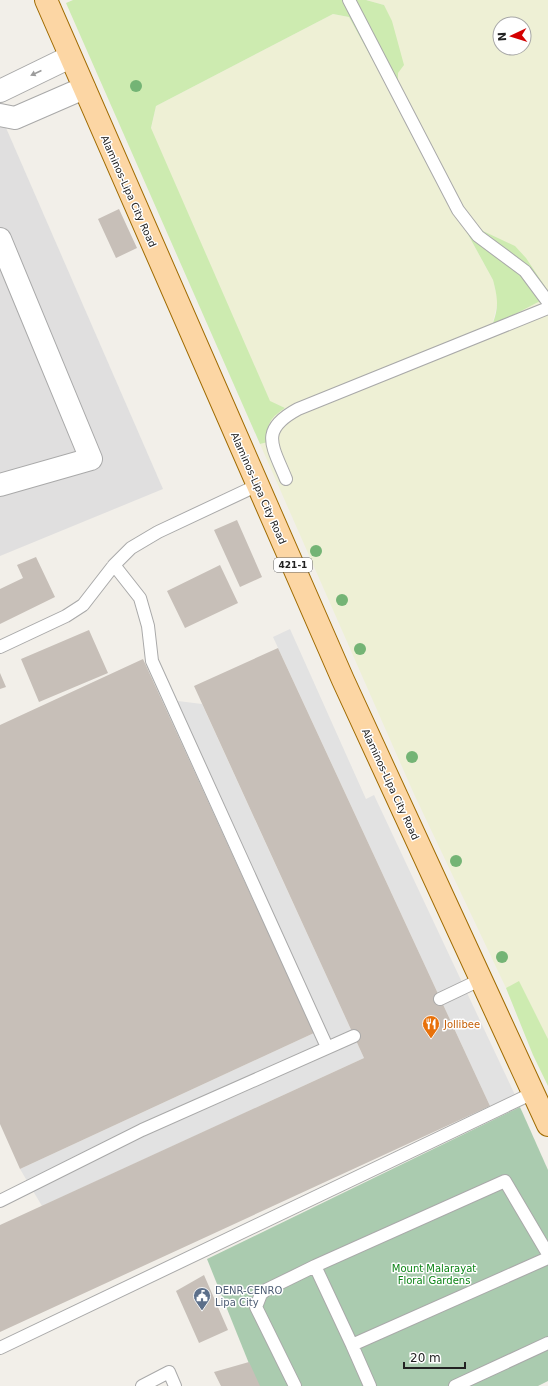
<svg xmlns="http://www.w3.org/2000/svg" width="548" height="1386" viewBox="0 0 548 1386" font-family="'DejaVu Sans',sans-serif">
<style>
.residential{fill:#e0dfdf}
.farmland{fill:#eef0d5;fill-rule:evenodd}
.grass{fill:#cdebb0}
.cemetery{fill:#aacbaf}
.parking{fill:#e2e2e2}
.building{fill:#c7bfb8}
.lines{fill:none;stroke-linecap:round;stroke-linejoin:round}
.service-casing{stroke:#a9a9a9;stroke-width:14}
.minor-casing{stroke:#a9a9a9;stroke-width:24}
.primary-casing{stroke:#a06b00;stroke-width:24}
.service{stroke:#fff;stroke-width:12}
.minor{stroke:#fff;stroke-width:22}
.primary{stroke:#fcd6a4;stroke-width:22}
.tree{fill:#74b475}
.oneway{fill:#9c9c9c}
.labels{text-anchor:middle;stroke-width:3;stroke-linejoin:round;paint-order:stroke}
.shield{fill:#fff;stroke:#646464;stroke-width:1}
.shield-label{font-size:9px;font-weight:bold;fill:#222}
.street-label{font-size:10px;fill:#222;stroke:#fff}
.food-label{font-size:10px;fill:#c56008;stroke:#fff;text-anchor:start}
.park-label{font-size:10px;fill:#0c8416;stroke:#fff}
.service-label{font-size:10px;fill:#4e5e75;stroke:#fff;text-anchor:start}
</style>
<rect width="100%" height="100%" fill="#f2efe9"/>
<path class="residential" d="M0,114L163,489L0,556Z"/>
<path class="farmland" d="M366,0H548V291L498,239L483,231L468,216L454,197L398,85V73L384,5ZM500,24H524V48H500Z
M333,14L349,17L493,280L498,301L492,325L548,297V1039L519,982L506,988L414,794L260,444L268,442L267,426L274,415L285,408L270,402L151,129L156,106Z"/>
<path class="grass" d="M73,0H366L384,5L392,21L404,65L398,73V85L454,197L468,216L483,231L515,246L526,258L548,291V297L492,326C499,307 498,299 493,280L349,17L333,14L156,106L151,128L270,401L285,408C269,419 267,423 268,442L260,444L66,3Z
M519,981L548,1039V1086L533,1055L506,988Z"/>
<path class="cemetery" d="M520,1107L548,1170V1381L538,1386H258L207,1259Z"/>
<path class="parking" d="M290,629L366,799L374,795L515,1095L490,1106L273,637Z
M162,699L202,704L364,1058L42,1206L20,1169L314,1033Z"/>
<path class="building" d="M119,209L137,248L116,258L98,219Z
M237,520L262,577L240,587L214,530Z
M36,557L55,597L0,624V589L23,578L17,565Z
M220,565L238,603L185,628L167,591Z
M89,630L108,673L39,702L21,659Z
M278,648L490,1106L0,1332V1225L364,1058L194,686Z
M143,659L314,1033L20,1169L0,1124V725Z
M0,673L6,687L0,689Z
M204,1275L228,1330L199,1343L176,1291Z
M249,1362L260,1386H221L214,1372Z"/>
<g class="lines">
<defs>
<path id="service" d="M349,0L458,210L478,236L525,271L548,302
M286,479C272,445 259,430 298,409L548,308
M114,565L140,598L148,626L152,661L327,1047
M0,647L66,616L83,605L114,565L131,548L158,532L258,485
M440,999L482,979
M0,1201L142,1130L354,1036
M315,1266L352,1345L370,1386
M352,1345L548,1258
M0,1348L533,1093
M142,1386L169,1372L175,1386
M295,1386L256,1307L261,1294L266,1290L315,1266L505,1181L548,1254
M455,1386L548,1343"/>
<path id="minor" d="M0,91L70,57
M0,115L15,118L84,88
M0,239L91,459L0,485"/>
<path id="primary" d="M46,0L343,680L548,1125"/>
</defs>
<use href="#service" class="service-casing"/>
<use href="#minor" class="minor-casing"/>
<use href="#primary" class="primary-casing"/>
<use href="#service" class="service"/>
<use href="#minor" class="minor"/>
<use href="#primary" class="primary"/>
</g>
<g class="tree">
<circle cx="136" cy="86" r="6"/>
<circle cx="316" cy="551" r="6"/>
<circle cx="342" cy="600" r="6"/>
<circle cx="360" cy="649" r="6"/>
<circle cx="412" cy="757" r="6"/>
<circle cx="456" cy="861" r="6"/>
<circle cx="502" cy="957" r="6"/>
</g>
<defs><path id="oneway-solid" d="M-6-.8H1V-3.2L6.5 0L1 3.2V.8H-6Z"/></defs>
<use class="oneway" href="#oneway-solid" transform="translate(36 73) rotate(155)"/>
<defs>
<symbol id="restaurant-pin" viewBox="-11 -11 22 30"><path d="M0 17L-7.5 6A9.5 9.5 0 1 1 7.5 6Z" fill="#e8710a" stroke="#fff"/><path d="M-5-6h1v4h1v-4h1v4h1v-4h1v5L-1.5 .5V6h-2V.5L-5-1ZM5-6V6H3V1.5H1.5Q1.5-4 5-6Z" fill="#fff"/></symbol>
<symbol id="civic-pin" viewBox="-11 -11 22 30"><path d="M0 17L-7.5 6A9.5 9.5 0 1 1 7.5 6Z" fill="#5c6f8a" stroke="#fff"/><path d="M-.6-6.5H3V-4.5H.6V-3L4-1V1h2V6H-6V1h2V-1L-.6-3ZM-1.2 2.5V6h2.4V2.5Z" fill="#fff"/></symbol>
</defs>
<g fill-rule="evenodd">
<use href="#restaurant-pin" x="421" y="1014" width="20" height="27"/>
<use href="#civic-pin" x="192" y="1286" width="20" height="27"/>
</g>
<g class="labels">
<rect class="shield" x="274" y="558" width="38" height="14" rx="3"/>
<g class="shield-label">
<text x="293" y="568">421-1</text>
</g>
<g class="street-label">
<text transform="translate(129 191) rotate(66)" y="4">Alaminos-Lipa City Road</text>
<text transform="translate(259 488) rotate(66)" y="4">Alaminos-Lipa City Road</text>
<text transform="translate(391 784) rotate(65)" y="4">Alaminos-Lipa City Road</text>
</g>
<g class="food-label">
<text x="444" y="1028">Jollibee</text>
</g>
<g class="park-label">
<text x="434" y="1272">Mount Malarayat<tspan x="434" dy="12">Floral Gardens</tspan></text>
</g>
<g class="service-label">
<text x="215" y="1294">DENR-CENRO<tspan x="215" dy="12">Lipa City</tspan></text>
</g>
</g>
<g transform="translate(512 36) rotate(266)"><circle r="19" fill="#ffffff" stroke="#a7a7a7"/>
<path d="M0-3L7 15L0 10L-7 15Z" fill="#d40000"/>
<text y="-6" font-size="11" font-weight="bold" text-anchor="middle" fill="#222222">N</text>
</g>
<path d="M404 1362v6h61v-6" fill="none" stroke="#222222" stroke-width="2"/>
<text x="410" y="1362" font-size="12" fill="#222222" stroke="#ffffff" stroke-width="3" paint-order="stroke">20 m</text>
</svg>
